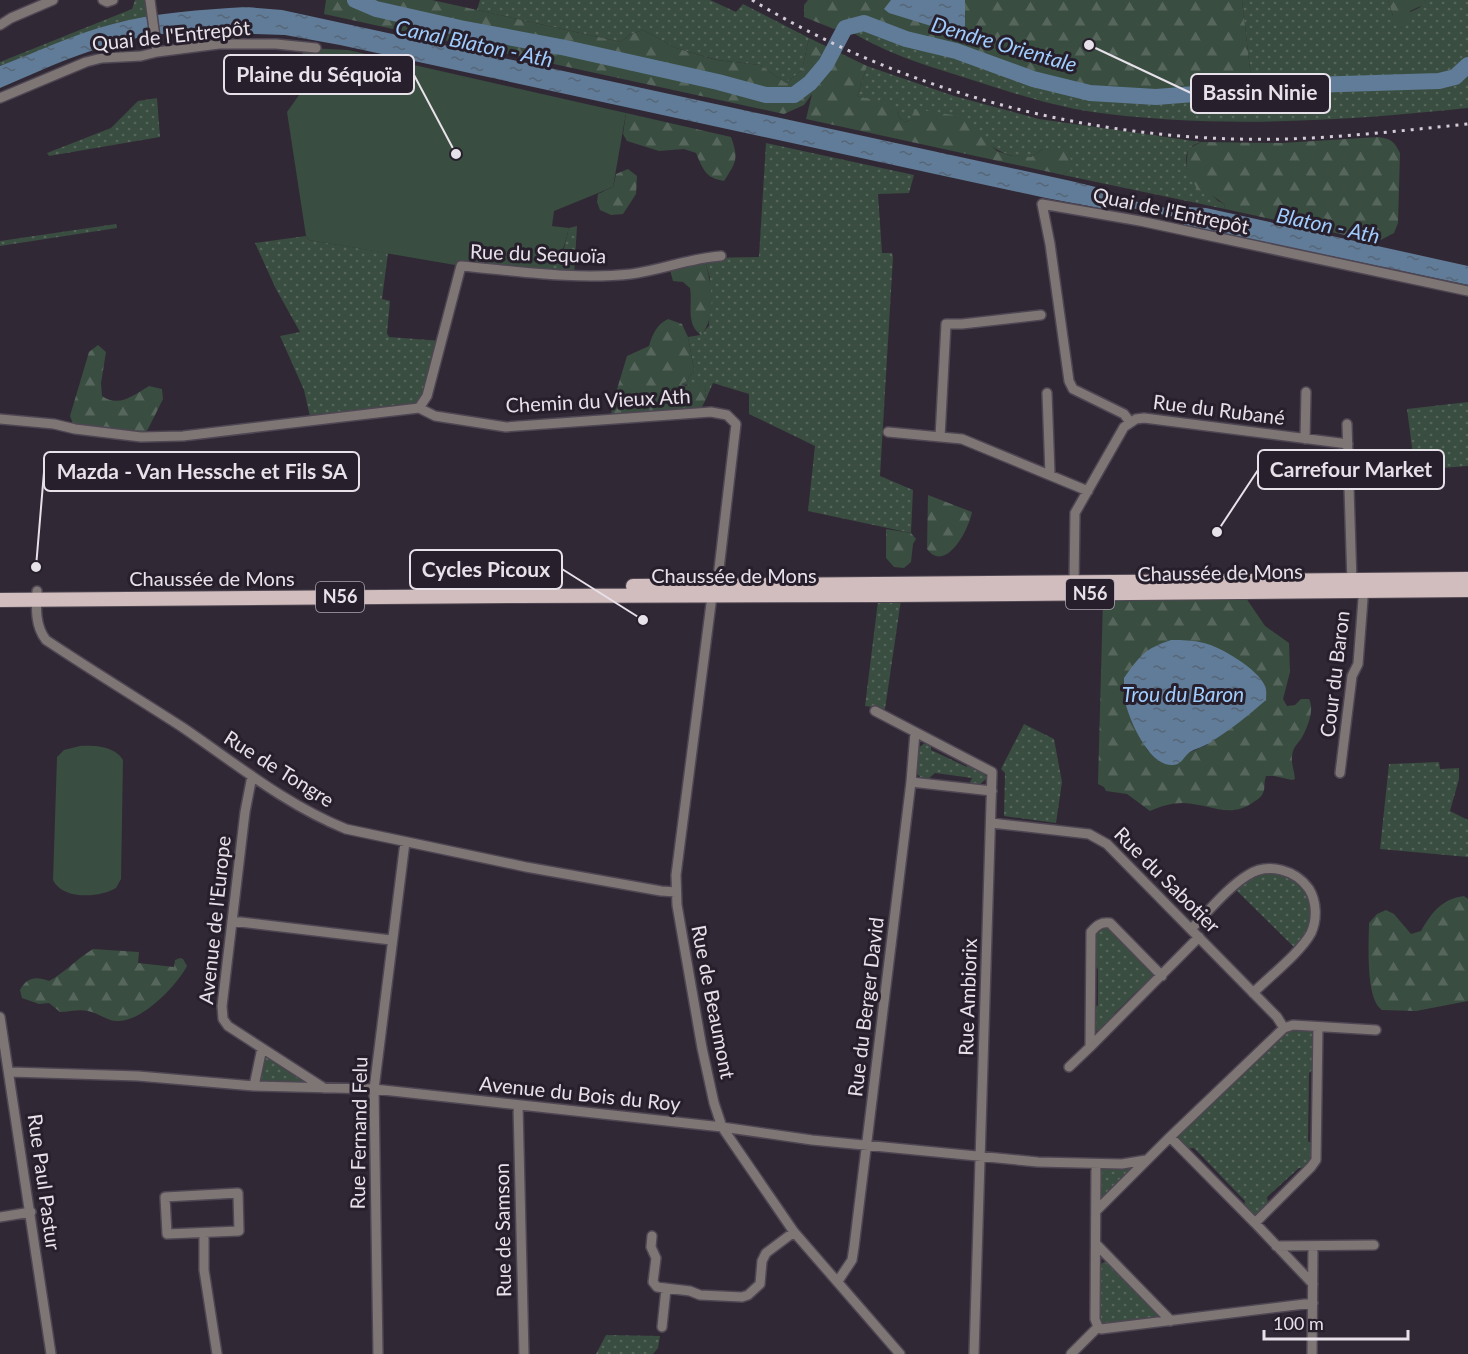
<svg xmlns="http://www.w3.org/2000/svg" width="1468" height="1354" viewBox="0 0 1468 1354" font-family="Lato,sans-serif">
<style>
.grass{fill:url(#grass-dots)}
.forest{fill:url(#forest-firs);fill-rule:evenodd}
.garden{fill:#394d40}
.water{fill:url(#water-ripples)}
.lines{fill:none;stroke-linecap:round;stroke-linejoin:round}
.river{stroke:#617c98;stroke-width:16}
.street-casing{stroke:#4e4652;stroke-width:12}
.primary-casing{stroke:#4e4652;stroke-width:16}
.street{stroke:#7e7575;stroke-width:9}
.primary{stroke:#d1bdbd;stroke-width:14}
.rail{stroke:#d3ccd6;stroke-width:3;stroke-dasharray:3 6;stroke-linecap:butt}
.labels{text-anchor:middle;stroke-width:6;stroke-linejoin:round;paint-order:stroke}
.shield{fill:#271f2b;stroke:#ada7b1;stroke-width:1.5}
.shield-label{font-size:18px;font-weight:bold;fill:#e7e1ea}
.street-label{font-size:20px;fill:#e7e1ea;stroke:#271f2b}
.water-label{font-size:21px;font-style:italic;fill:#a0cdfe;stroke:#271f2b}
.leader{fill:none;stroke:#e7e1ea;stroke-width:2}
.callout-dot{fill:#e7e1ea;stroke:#271f2b;stroke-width:2}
.callout{fill:#271f2b;stroke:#e7e1ea;stroke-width:2}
.callout-label{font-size:21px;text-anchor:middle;font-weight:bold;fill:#e7e1ea}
</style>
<defs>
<pattern id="grass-dots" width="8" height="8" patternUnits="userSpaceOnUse" patternTransform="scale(1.5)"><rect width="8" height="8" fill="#394d40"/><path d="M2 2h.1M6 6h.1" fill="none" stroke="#56665c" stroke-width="1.8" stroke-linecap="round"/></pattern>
<pattern id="forest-firs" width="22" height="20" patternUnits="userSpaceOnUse" patternTransform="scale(1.5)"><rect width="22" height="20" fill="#394d40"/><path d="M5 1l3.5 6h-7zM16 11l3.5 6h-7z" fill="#56665c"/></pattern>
<pattern id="water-ripples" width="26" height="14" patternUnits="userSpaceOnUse" patternTransform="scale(1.5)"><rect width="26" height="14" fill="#617c98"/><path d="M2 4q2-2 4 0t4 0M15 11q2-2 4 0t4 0" fill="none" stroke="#566677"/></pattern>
</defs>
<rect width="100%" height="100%" fill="#312835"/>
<path class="grass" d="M135,0H150L152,16L99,28L0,66V62L132,9Z
M480,0H710L736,12L743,4L809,38L802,70L786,83L760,65L717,60L676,48L643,30L629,35L621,42L477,10Z
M1242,0H1388L1393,16C1405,13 1419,12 1426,0H1468V108C1343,121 1218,129 1093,112C1050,106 1007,91 966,78C924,65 882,52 845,28L864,23L906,39L956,51L1033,79L1156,97L1245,90L1252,86Z
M867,66L954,96L1039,119L1201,142C1186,147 1186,153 1186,168L1218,201L1224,204L1225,209L1063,175L1070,169L1043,149C1039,151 1034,156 1030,157C1017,159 1000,153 990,145L910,120L905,122L899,117L897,111L857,96Z
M157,98L160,137L49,156L47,153L111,128L138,101Z
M766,143L914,175L909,193L878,194L882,253H892L893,257L880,476L913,490L911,533L808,511L815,446L749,414V394L713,383L706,399L705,387L680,384L687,381L694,370L688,337L700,335L709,326L710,278L704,258L759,257Z
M116,224L117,228L0,246V241Z
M577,226L574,276L545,273L564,248L569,228Z
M306,236L309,240L388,253L382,299L390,301L387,333L389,337L442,341L419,408L311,421L304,390L280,336L300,332L276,289L255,243Z
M1468,402V466L1415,470L1407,409Z
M901,600L885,709L865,706L878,601Z
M1024,724L1054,739L1062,782L1056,823L1004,816L1005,773L1001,769Z
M925,743L931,745V750L967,767V763L980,770L986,776V779L979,785L969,784L972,778L935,773L927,780C911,776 916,761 918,748Z
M1439,762L1440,769L1459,768V779L1450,811L1468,820V857L1380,849L1389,764Z
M1280,869L1308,888L1315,919L1297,950L1233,887L1248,875Z
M1110,923L1162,976L1142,995L1137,991L1114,1014L1118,1019L1098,1032L1094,1030L1090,1011L1098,1005V969L1091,963V932Z
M1318,1027V1065L1309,1073L1308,1141L1317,1148L1311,1167L1299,1168L1267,1197L1269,1209L1255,1223L1243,1211L1245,1201L1194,1148L1182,1149L1170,1137L1284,1028Z
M262,1048L324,1088L254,1086Z
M1127,1163L1131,1175L1105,1202L1097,1200L1096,1176L1104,1164Z
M1110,1259L1160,1314L1156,1320L1098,1327L1099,1265Z
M606,1335L660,1336L658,1348L653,1354H596Z"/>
<path class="forest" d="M326,0H432L621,42L629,35L643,30L676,48L716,60L760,65L786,83L802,70L809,38L867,66L857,96L895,106L899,117L905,122L910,120L915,109L959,116L997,151L1012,156L1031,157L1043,149L1056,147L1066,152L1072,161L1070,169L1063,175L806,119L812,94L804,105L784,114L324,14Z
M808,0H1242L1252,86L1245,90L1156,97L1090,93L1033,79L956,51L906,39L864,23L834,29L804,17V5Z
M1388,0H1426L1423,5L1410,11L1408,20L1402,24L1393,16Z
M626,113L731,137C739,159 736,162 724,181C705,178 703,169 696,153L684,149L659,151L627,141L623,134Z
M1379,137C1391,139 1394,141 1400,153L1398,223L1394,233L1377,242L1225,209L1224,204L1213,196H1206L1197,189L1186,168L1188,149L1201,142L1282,143Z
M628,169L637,176L636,194L623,214L611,215L600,210L597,202L598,194L613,187L616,174Z
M704,258C711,280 718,316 701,335C685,324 693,304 690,288L683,282L673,281L670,270Z
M668,319L682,324L688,337L694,370L687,381L681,384L686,386L696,382L705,387L706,399L699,413L619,420L612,414L611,409L627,356L649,346C652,335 657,324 668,319Z
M98,345L106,352L101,383L102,396C119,408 134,395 149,386L162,389L163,399L148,429L141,437L75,429L70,416L89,352Z
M928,495L972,512C969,529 946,574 927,549Z
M886,529L911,533L916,539L913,544L911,562L904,568L894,567L886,558Z
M1103,598H1246L1265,626L1289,643L1290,672L1283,699L1287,706L1295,705L1301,699H1309C1315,710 1307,729 1301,739C1298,743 1294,747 1293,751C1290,763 1294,768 1295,779L1292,780L1274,776H1266C1264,782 1265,785 1264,790C1263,795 1259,799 1255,801C1230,820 1211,804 1183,803C1171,803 1161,806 1150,811L1127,794L1106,791L1104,787L1098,784ZM1125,701L1209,744L1188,753L1148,751L1136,729Z
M1464,896L1468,899V1001L1416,1011L1382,1010C1365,999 1369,943 1369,923L1377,914L1386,910L1394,914L1411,934L1421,931C1432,912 1442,899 1464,896Z
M93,949L139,952L138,963L174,967L175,960L180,958L183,959L187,966C176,986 144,1020 119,1021C108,1022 99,1013 88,1011C78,1009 70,1012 60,1012L49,1003L39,1004L22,998L20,990C27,977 36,976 49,981C66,972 76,959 93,949Z"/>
<path class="garden" d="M308,48L348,50L626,113L613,187L554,211L552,226L569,228C564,248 561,259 545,273L461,266L309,240L306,236L287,112L302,91L297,59Z
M80,746C94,745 115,746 123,760L121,879L116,888C100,898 62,900 53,880L57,757L64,750Z"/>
<path class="water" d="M891,0H965V26L957,34L889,13L884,9Z
M246,7L282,10L1071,181L1108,190L1107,196L1115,197L1185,212L1187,207L1206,208L1468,266V285L1184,225V219L1108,203L1104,209L1046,198L340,45L285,35L255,34L173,36L171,33C110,38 56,64 0,88V66C37,52 74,34 113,24C156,12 201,10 246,7Z
M1171,640C1182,640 1193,640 1204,643C1221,647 1258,669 1265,686C1267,691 1266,695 1266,700C1249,715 1230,730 1211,742C1204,747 1196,748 1190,752C1183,757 1182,765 1172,765C1149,766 1129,720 1125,701C1124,694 1124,685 1124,678C1140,656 1144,649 1171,640Z"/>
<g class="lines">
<path class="river" d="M355,0L376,9L460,28L566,48L718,82L766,95H794L810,83L826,64L845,28L864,23L906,39L956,51L1033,79L1090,93L1156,97L1310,85L1439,81L1455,77L1468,65"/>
<defs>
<path id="street" d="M103,0L107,2L113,0
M150,0L157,52
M0,25L11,18L53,0
M0,98L86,62L102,58L141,56L157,52L219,44H276L316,48
M1047,393L1050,474
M419,408L427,396L461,266C518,271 575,280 631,274C662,270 690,258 721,256
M0,419L54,424L75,429L141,437L183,436L419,408L435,416L506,427L711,412L727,415L736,424L717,586L712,596L676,875L677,905L702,1048L714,1103L722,1127L794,1232L900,1354
M1130,422L1124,414L1073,389L1069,381L1050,244L1042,204L1140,221L1468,291
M1347,424L1352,583
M888,432L962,439L1088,491
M940,437L946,324H962L1041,315
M1305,439L1306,392
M1074,585L1075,513L1124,427L1136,419L1144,418L1348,444
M37,591C36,608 35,626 46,640C91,670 137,698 182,727C235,763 286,805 346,829L526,867L661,891L676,892
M875,711L992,772L974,1354
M1340,773L1352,676L1358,664L1364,586
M252,776L245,812L222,1006L223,1019L228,1026L324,1088
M911,782L992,791
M991,823L1089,834L1107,844L1277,1017L1284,1028
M232,921L391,940
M1191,929C1208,912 1228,887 1248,875C1268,862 1296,870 1309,889C1317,902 1317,920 1311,933C1301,952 1269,977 1253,993
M1162,976L1110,923C1101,922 1097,925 1091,932L1090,1047L1199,937
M0,1017L51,1354
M1069,1067L1090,1047
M10,1072L138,1076L254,1086L374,1089L722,1127L812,1140L1038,1162L1122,1164L1146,1160
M254,1086L262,1048
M518,1106L524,1354
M1170,1137L1255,1223
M1096,1164L1095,1319L1098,1327L1101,1329L1313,1303
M238,1193L239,1231L167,1234L165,1197Z
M1097,1210L1170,1137L1284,1028L1293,1025L1376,1030
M0,1217L31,1212
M204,1233V1270L217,1354
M652,1236L651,1247L656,1258L653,1282L657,1287L690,1291L700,1295L742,1297L748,1295L760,1284L762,1261L766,1253L794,1232
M1097,1245L1171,1321
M1276,1246L1374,1245
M838,1281L852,1260L854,1247L911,782L915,732
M1313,1284L1255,1223L1311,1167L1316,1160L1318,1027
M662,1327L666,1289
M378,1354L374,1089L405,842
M1071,1354L1098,1327
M1312,1354L1313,1247"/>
<path id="primary" d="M633,586L1468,579
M0,600L515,596L892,595L1468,590"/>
</defs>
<use href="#street" class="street-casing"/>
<use href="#primary" class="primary-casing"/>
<use href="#street" class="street"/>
<use href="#primary" class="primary"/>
<path class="rail" d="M752,0C910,95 1102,144 1287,139C1347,137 1408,130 1468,124"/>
</g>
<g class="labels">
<g class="shield">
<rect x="1066" y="579" width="48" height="30" rx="4.5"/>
<rect x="316" y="582" width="48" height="30" rx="4.5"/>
</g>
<g class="shield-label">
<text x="1090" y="600">N56</text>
<text x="340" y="603">N56</text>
</g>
<g class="street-label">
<text transform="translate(171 36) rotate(-6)" y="7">Quai de l'Entrepôt</text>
<text transform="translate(1171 211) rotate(12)" y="7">Quai de l'Entrepôt</text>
<text transform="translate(538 254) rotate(2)" y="7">Rue du Sequoïa</text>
<text transform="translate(598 401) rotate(-3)" y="7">Chemin du Vieux Ath</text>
<text transform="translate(1219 410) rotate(7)" y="7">Rue du Rubané</text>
<text transform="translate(1220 573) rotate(-1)" y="7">Chaussée de Mons</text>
<text x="734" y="583">Chaussée de Mons</text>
<text x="212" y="586">Chaussée de Mons</text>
<text transform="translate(1335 674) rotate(-83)" y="7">Cour du Baron</text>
<text transform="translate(279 769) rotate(32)" y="7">Rue de Tongre</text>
<text transform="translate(1167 880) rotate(45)" y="7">Rue du Sabotier</text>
<text transform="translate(215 920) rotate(-84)" y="7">Avenue de l'Europe</text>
<text transform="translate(968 997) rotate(-88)" y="7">Rue Ambiorix</text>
<text transform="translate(713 1002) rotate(79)" y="7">Rue de Beaumont</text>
<text transform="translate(866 1007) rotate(-83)" y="7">Rue du Berger David</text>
<text transform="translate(580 1094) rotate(6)" y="7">Avenue du Bois du Roy</text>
<text transform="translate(359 1133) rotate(-89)" y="7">Rue Fernand Felu</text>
<text transform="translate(44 1182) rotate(82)" y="7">Rue Paul Pastur</text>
<text transform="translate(503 1230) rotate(-91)" y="7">Rue de Samson</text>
</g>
<g class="water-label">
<text transform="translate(474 44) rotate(12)" y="7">Canal Blaton - Ath</text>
<text transform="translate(1004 45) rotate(16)" y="7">Dendre Orientale</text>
<text transform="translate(1328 226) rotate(12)" y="7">Blaton - Ath</text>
<text x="1183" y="702">Trou du Baron</text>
</g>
</g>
<path class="leader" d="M456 154L414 75M1089 45L1191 93M1217 532L1258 470M36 567L44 472M643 620L562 569"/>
<g class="callout-dot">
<circle cx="456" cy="154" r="6"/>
<circle cx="1089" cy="45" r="6"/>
<circle cx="1217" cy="532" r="6"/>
<circle cx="36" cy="567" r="6"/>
<circle cx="643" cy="620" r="6"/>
</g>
<g class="callout">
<rect x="224" y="55" width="190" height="39" rx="6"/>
<rect x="1191" y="74" width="139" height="39" rx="6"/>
<rect x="1258" y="450" width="186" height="39" rx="6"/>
<rect x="44" y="452" width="315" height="39" rx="6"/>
<rect x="410" y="550" width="152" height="39" rx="6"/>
</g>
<g class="callout-label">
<text x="319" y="82">Plaine du Séquoïa</text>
<text x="1260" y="100">Bassin Ninie</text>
<text x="1351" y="477">Carrefour Market</text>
<text x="202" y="479">Mazda - Van Hessche et Fils SA</text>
<text x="486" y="577">Cycles Picoux</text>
</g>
<path d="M1264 1330v9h144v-9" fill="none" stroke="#e7e1ea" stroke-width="3"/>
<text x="1273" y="1330" font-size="18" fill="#e7e1ea" stroke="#271f2b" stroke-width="4.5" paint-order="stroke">100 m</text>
</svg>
